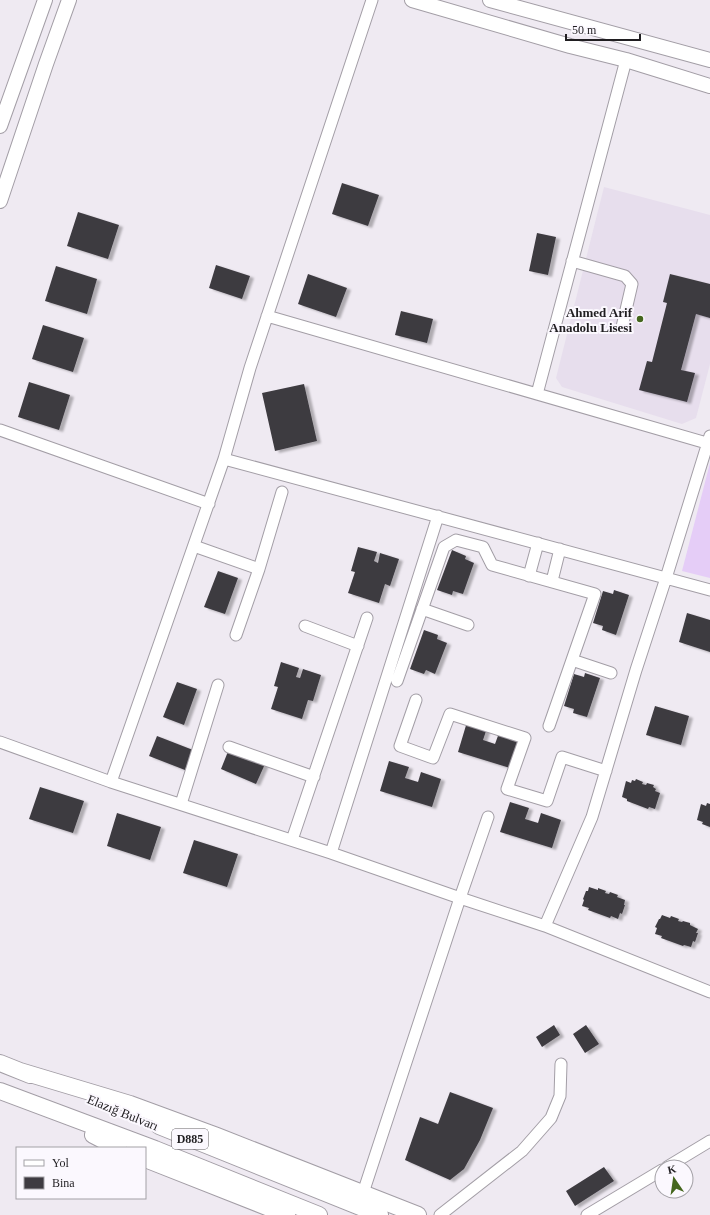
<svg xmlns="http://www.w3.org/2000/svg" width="710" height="1215" viewBox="0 0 710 1215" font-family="Georgia,serif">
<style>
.built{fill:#e7deed}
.green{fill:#e5cdf7}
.building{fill:#3e3b41;filter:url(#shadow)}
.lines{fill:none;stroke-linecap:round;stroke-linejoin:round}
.minor-casing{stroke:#a39ea6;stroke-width:13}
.major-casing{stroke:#a39ea6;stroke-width:16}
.highway-casing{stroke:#a39ea6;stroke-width:18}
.minor{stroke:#fff;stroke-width:11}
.major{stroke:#fff;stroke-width:14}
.highway{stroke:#fff;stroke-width:16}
.poi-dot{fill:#44661d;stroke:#fbf8fe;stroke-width:1.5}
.labels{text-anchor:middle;stroke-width:4;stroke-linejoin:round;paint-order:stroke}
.shield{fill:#fbf8fe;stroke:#625f63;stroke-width:1}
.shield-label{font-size:12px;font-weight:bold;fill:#201e21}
.poi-label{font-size:13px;font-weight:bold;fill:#201e21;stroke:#fbf8fe;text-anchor:end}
.street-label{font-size:13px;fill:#201e21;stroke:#fbf8fe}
</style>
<defs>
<filter id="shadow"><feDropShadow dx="4" dy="2" stdDeviation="1" flood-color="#0004"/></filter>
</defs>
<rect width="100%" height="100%" fill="#efeaf2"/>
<path class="built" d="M604,187L710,215V364L696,418L682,424L562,387L556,378Z"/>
<path class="green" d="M710,463V578L682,571Z"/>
<path class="building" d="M342,183L379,195L368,226L332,214Z
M78,212L119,225L108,259L67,246Z
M537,233L556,237L548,275L529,271Z
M216,265L250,276L242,299L209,288Z
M56,266L97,279L87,314L45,301Z
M308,274L347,288L336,317L298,304Z
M670,274L710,284V318L696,314L681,370L695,373L687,402L639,390L647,361L652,362L667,303L663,302Z
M401,311L433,319L427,343L395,335Z
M43,325L84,338L73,372L32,359Z
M29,382L70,395L59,430L18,417Z
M304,384L317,441L275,451L262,393Z
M358,547L377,552L374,561L378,563L380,553L399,559L390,586L385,584L379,603L348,593L355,572L351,571Z
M452,550L466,556L465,559L474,563L463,594L453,591L452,595L437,590Z
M218,571L238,578L225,614L204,607Z
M614,590L629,595L616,635L602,630L603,626L593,623L603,591L613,594Z
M687,613L710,620V652L679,642Z
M424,630L438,635L437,639L447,643L435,674L426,670L424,674L410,669Z
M281,662L299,668L296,677L300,678L303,669L321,675L313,701L308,700L302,719L271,709L278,687L274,686Z
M585,673L600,678L587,717L573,713L574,709L564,706L574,674L584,677Z
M177,682L197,689L184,725L163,717Z
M655,706L689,716L681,745L646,735Z
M467,722L487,728L483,740L495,744L499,733L519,740L510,768L458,752Z
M157,736L193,750L185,770L149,756Z
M229,749L265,764L256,784L221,769Z
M389,761L409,767L405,778L418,782L421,772L441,779L432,807L380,791Z
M636,779L643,782L642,784L646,785L647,783L654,785L653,787L656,789L655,791L660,793L655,809L649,807L648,809L627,801V799L622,797L626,781L631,783L632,780L635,781Z
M40,787L84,801L73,833L29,819Z
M510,802L529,808L525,819L538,823L541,813L561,820L552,848L500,832Z
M707,803L710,804V827L702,824L703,822L697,820L701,804L706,806Z
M117,813L161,827L150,860L107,846Z
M194,840L238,854L227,887L183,873Z
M589,887L598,890V888L606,891L605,893L609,894L610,892L618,895L617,897L625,900L624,905H625L622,914L620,913L618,919L611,916L610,918L588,910L589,908L582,906L584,900L583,899L586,891H588Z
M662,915L670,918L671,916L679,919L678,921L682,922L683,921L690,923V925L698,929L696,933H698L695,942L693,941L691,947L684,945L683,946L661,938L662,936L655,934L657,928L655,927L659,919H660Z
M554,1025L560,1035L542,1047L536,1037Z
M586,1025L599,1044L585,1053L573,1034Z
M450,1092L493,1108L480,1140L464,1169L450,1180L405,1160L420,1117L438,1124Z
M604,1167L614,1181L575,1206L566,1191Z"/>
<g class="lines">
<defs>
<path id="minor" d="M572,261L625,276L632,284L622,327
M267,316L710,444
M537,394L626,60
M0,430L209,504
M224,459L710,590
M194,546L259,569
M529,576L538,543
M552,581L560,549
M422,609L468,625
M305,626L358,646
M236,635L259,569L282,492
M572,660L611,673
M397,681L444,547L456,540L483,547L492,565L595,594L549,726
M416,700L400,746L433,758L450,714L525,738L507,789L547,801L562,757L606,771
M0,742L111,782L331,853L460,898L545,926L710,992
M229,747L314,777
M111,782L224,459L250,368L372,0
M181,804L218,685
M292,840L367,618
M331,853L438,516
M545,926L592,817L636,670L666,578L710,436
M667,1167L710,1141
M363,1193L460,898L488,817
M440,1215L522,1151L551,1118L560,1096L561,1064
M587,1215L662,1170"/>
<path id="major" d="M412,0L570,46L626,60L710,86
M490,0L710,60
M0,126L45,0
M0,201L46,64L69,0"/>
<path id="highway" d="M0,1063L30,1075
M20,1071L130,1104L217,1136L418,1215
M0,1091L155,1149L319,1215
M159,1126L380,1215
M93,1135L118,1148
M145,1159L287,1215"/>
</defs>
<use href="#minor" class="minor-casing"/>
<use href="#major" class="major-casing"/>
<use href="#highway" class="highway-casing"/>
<use href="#minor" class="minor"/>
<use href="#major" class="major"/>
<use href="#highway" class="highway"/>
</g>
<circle class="poi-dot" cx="640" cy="319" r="4"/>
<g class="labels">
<rect class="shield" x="172" y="1129" width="36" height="20" rx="3"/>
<g class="shield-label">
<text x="190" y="1143">D885</text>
</g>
<g class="poi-label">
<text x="632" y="317">Ahmed Arif<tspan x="632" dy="15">Anadolu Lisesi</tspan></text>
</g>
<g class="street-label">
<text transform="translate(123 1112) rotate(22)" y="5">Elazığ Bulvarı</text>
</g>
</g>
<rect x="16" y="1147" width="130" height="52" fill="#fbf8fe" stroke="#a3a1a6"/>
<rect x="24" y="1160" width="20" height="6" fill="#ffffff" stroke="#a3a1a6"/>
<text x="52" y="1167" font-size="12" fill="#201e21">Yol</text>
<rect x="24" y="1177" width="20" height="12" fill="#3e3b41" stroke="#a3a1a6"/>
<text x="52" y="1187" font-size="12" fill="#201e21">Bina</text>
<g transform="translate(674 1179) rotate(347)"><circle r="19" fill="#fbf8fe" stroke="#a3a1a6"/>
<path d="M0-3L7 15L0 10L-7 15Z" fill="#44661d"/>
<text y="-6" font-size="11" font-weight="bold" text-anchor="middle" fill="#201e21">K</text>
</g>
<path d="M566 34v6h74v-6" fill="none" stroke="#201e21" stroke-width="2"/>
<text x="572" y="34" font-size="12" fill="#201e21" stroke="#fbf8fe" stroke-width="3" paint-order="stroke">50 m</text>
</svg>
